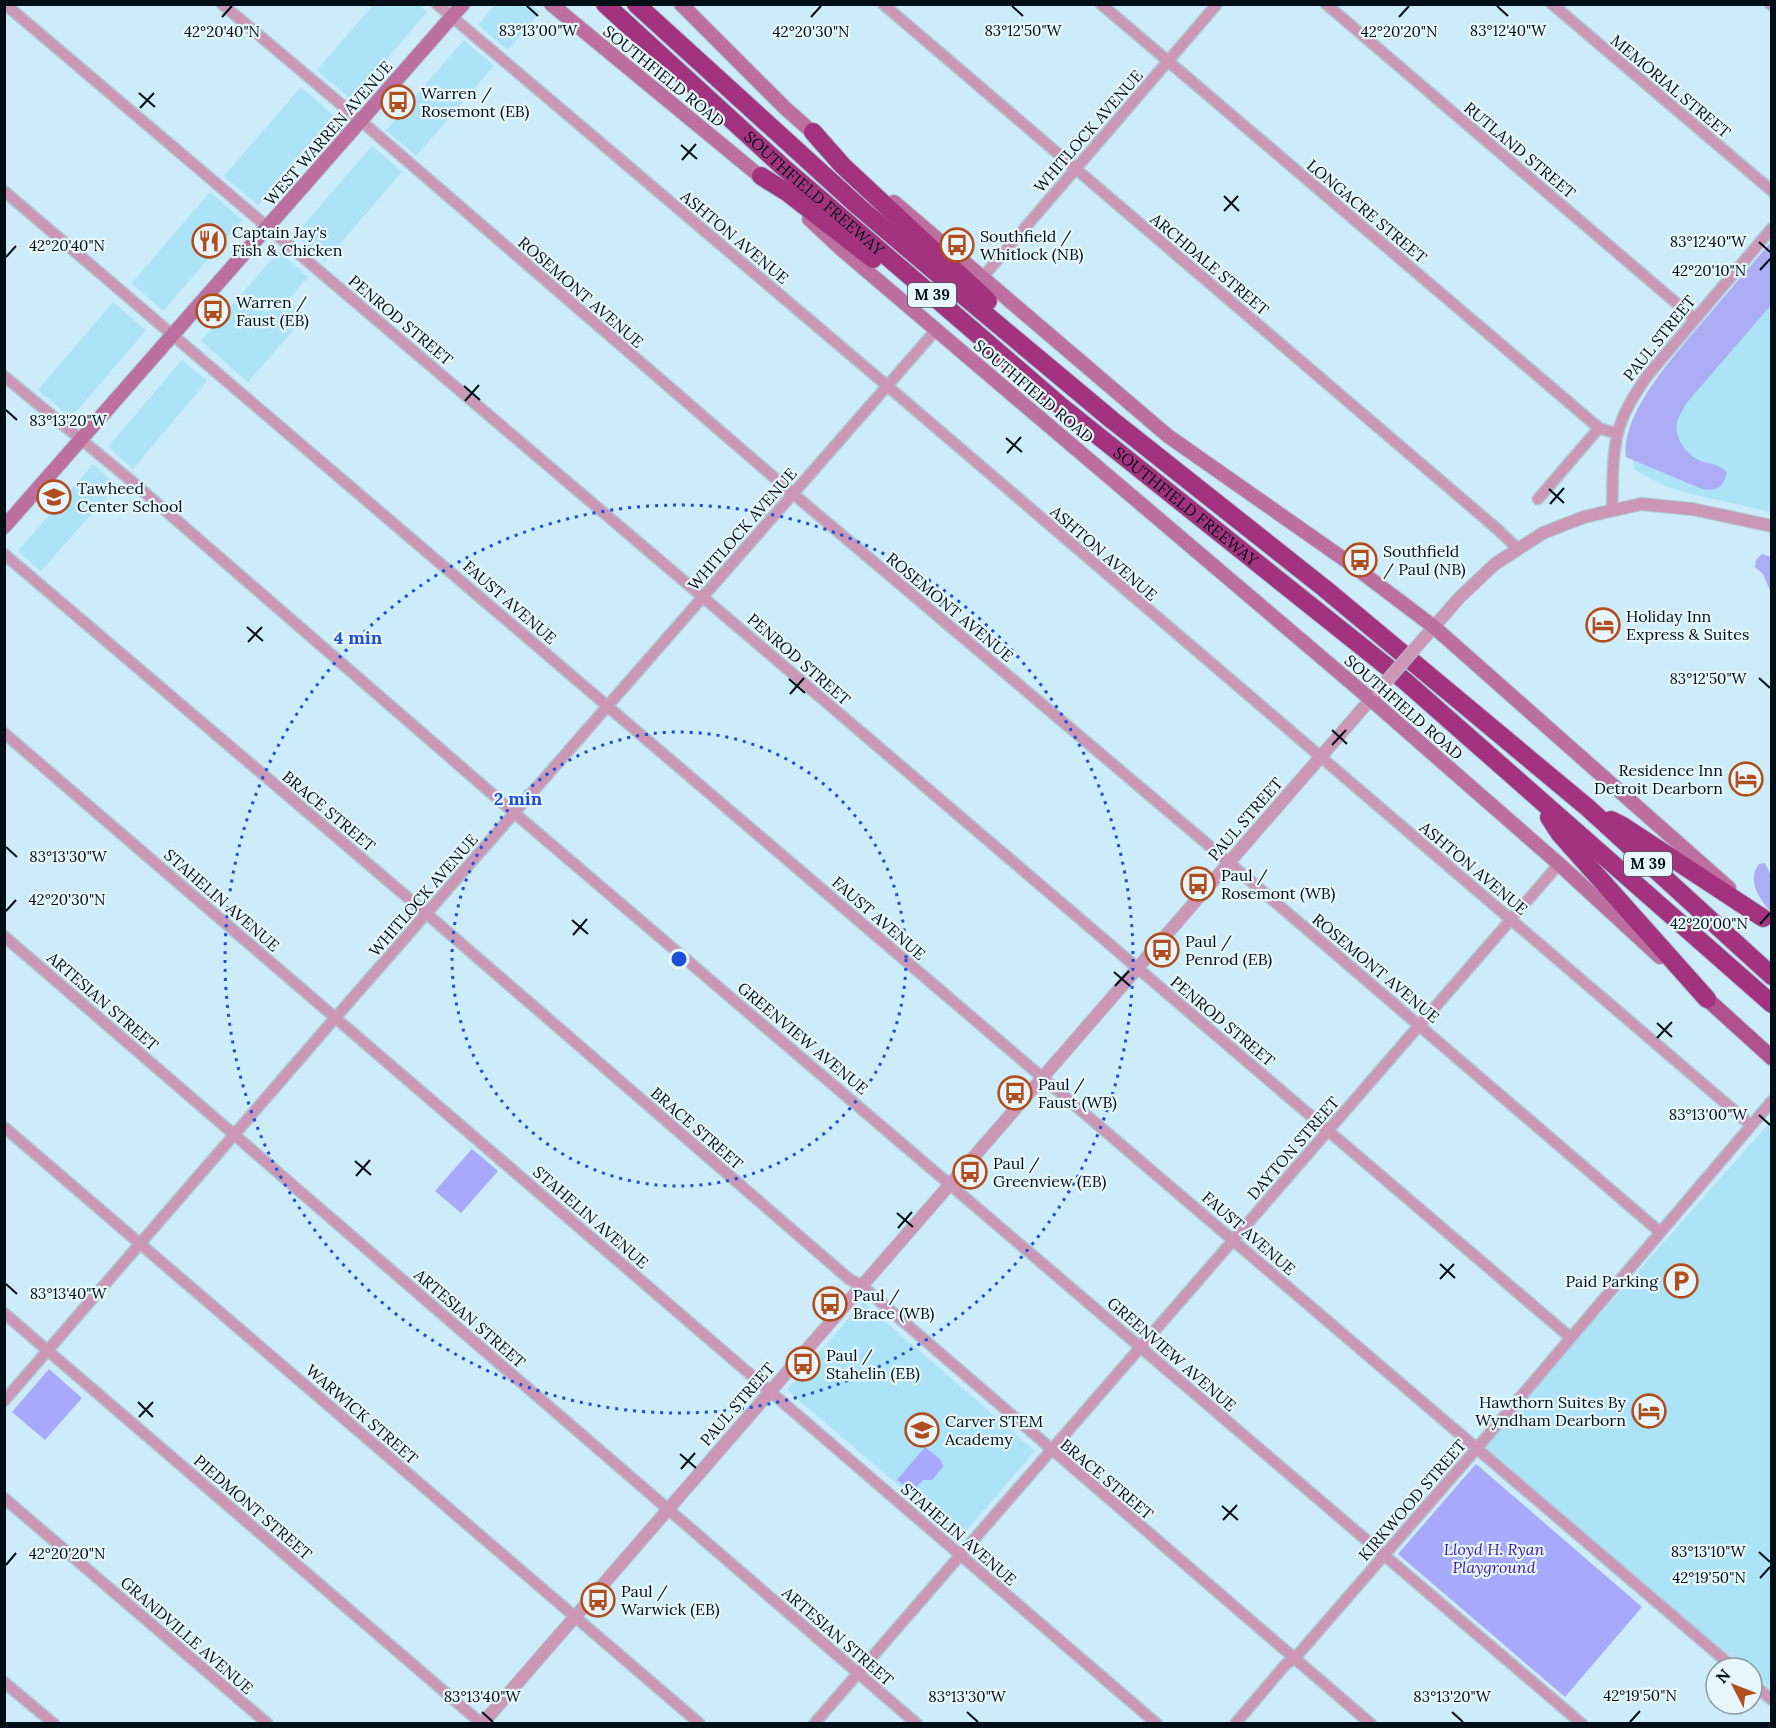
<svg xmlns="http://www.w3.org/2000/svg" width="1776" height="1728" viewBox="0 0 1776 1728" font-family="Lora,serif">
<style>
.built{fill:#ace3f7}
.green{fill:#a8a9fc}
.forest{fill:#acadf4}
.lines{fill:none;stroke-linecap:round;stroke-linejoin:round}
.minor-casing{stroke:#abc9d4;stroke-width:13}
.tertiary-casing{stroke:#abc9d4;stroke-width:14}
.secondary-casing{stroke:#abc9d4;stroke-width:16}
.primary-casing{stroke:#abc9d4;stroke-width:17}
.motorway-casing{stroke:#abc9d4;stroke-width:20}
.minor{stroke:#cc97b7;stroke-width:10}
.tertiary{stroke:#cc97b7;stroke-width:12}
.secondary{stroke:#bd6f9f;stroke-width:14}
.primary{stroke:#af518e;stroke-width:15}
.motorway{stroke:#a3337f;stroke-width:18}
.tertiary-bridge-casing{stroke:#abc9d4;stroke-width:14;stroke-linecap:butt}
.tertiary-bridge{stroke:#cc97b7;stroke-width:12}
.ticks{fill:none;stroke:#000f15;stroke-width:2}
.ring{fill:none;stroke:#1d4ed8;stroke-width:3;stroke-dasharray:3 6}
.labels{text-anchor:middle;stroke-width:4.5;stroke-linejoin:round;paint-order:stroke}
.shield{fill:#e6f6fc;stroke:#45545a;stroke-width:1.5}
.shield-label{font-size:15px;font-weight:bold;fill:#000f15}
.street-label{font-size:16px;fill:#000f15;stroke:#e6f6fc}
.poi-label{font-size:16px;fill:#000f15;stroke:#e6f6fc;text-anchor:start}
.park-label{font-size:16px;font-style:italic;fill:#3c17a2;stroke:#e6f6fc}
.ticks-label{font-size:15px;text-anchor:middle;fill:#000f15;stroke:#e6f6fc;stroke-width:4.5;stroke-linejoin:round;paint-order:stroke}
.centre{fill:#1d4ed8;stroke:#e6f6fc;stroke-width:3}
.ring-label{font-size:18px;text-anchor:middle;font-weight:bold;fill:#1d4ed8;stroke:#e6f6fc;stroke-width:4.5;stroke-linejoin:round;paint-order:stroke}
</style>
<rect width="100%" height="100%" fill="#cbecf8"/>
<path class="built" d="M374,4L419,5L427,12L352,100L317,70Z
M495,5H531L540,12L508,50L478,25Z
M464,40L494,66L416,156L386,130Z
M301,87L335,117L258,205L224,176Z
M372,146L402,172L325,261L295,235Z
M210,192L242,220L163,311L132,283Z
M279,251L308,277L288,300L306,316L248,382L201,341Z
M1771,256V512L1691,494L1667,487L1645,476L1633,468L1632,444Z
M113,302L146,330L71,418L38,390Z
M182,360L207,381L133,469L108,447Z
M93,464L117,485L41,571L18,551Z
M1771,1121V1689L1752,1673V1668H1746L1653,1592L1488,1449L1487,1442Z
M863,1302L1035,1451L960,1538L787,1390Z"/>
<path class="green" d="M472,1149L498,1171L461,1213L435,1191Z
M49,1369L82,1398L45,1440L12,1412Z
M925,1447L941,1460L943,1467L932,1480H923L912,1492L897,1480Z
M1476,1464L1642,1607L1565,1697L1398,1554Z"/>
<path class="forest" d="M1771,242V305L1685,405C1683,410 1678,417 1677,423C1674,438 1687,456 1701,461C1713,465 1716,463 1727,472C1723,487 1718,492 1702,489L1626,457C1620,411 1683,346 1711,312C1731,289 1751,265 1771,242Z
M1762,554L1771,557V593L1763,574L1755,567L1756,560Z
M1765,863L1771,876V912C1760,899 1746,881 1759,864Z"/>
<g class="lines">
<defs>
<path id="minor" d="M5,4L711,604L1571,1338
M222,4L361,121L784,486L1219,854L1660,1232
M437,4L878,378L1751,1125
M883,4L1496,528L1517,548
M1101,4L1599,428L1618,434
M1326,4L1695,319
M1552,4L1772,191
M1770,4L1772,5
M4,191L1734,1668
M982,278L1217,4
M4,376L129,479L505,805L1582,1724
M1538,499L1599,428
M1612,510C1613,480 1611,448 1622,420C1628,404 1638,389 1648,375L1772,228
M4,554L427,914L849,1279L862,1286L1371,1724
M4,733L1157,1724
M4,936L917,1724
M4,1127L700,1724
M4,1313L482,1724
M4,1401L329,1025L936,330
M4,1498L268,1724
M4,1682L54,1724
M1752,1683L1772,1700
M814,1724L1559,864
M1235,1724L1286,1664L1295,1658L1484,1440L1772,1101"/>
<path id="tertiary" d="M1425,637L1460,597L1495,564L1543,533L1584,517L1641,504L1692,509L1772,526
M482,1724L1376,693"/>
<path id="secondary" d="M551,4L767,182
M681,4L785,108L820,139
M894,202L1168,436L1348,562L1434,627L1729,888
M809,219L841,249L1361,691L1559,864L1660,957
M4,527L463,4"/>
<path id="primary" d="M1707,999L1772,1058"/>
<g id="motorway">
<path id="s1" d="M605,4L783,167L1062,407L1405,681L1772,1004"/>
<path d="M636,4L859,207L953,287L1112,420L1324,588L1588,808L1772,976"/>
<path d="M813,132L843,166L988,301"/>
<path d="M761,176L788,193L873,259"/>
<path d="M1549,817L1560,834L1707,999"/>
<path d="M1611,820L1623,826L1763,918"/>
</g>
</defs>
<use href="#minor" class="minor-casing"/>
<use href="#tertiary" class="tertiary-casing"/>
<use href="#secondary" class="secondary-casing"/>
<use href="#primary" class="primary-casing"/>
<use href="#motorway" class="motorway-casing"/>
<use href="#minor" class="minor"/>
<use href="#tertiary" class="tertiary"/>
<use href="#secondary" class="secondary"/>
<use href="#primary" class="primary"/>
<use href="#motorway" class="motorway"/>
<defs>
<path id="tertiary-bridge" d="M1378,691L1425,637"/>
</defs>
<use href="#tertiary-bridge" class="tertiary-bridge-casing"/>
<use href="#tertiary-bridge" class="tertiary-bridge"/>
</g>
<path class="ticks" d="M527,6L538,16M1012,6L1023,16M1497,6L1508,16M222,17L232,6M811,17L821,6M1399,17L1409,6M139,93L155,107M140,108L154,93M681,145L697,159M682,160L696,144M1224,196L1239,211M1224,211L1238,196M1759,242L1770,252M6,257L16,246M1760,270L1770,259M464,386L480,400M465,401L479,385M6,410L17,420M1006,438L1022,452M1007,453L1021,437M1549,489L1564,503M1550,504L1564,488M247,627L263,641M248,642L262,627M1759,678L1770,688M789,679L805,693M790,694L804,678M1332,730L1347,744M1332,745L1346,730M6,847L17,857M6,911L16,900M572,920L588,934M1760,924L1770,913M573,935L587,919M1114,972L1130,986M1115,986L1129,971M1657,1023L1672,1037M1657,1038L1672,1022M1759,1115L1770,1125M355,1161L371,1175M356,1176L370,1160M897,1213L913,1227M898,1228L912,1212M1440,1264L1455,1278M1440,1279L1454,1264M6,1284L17,1294M138,1402L153,1417M139,1417L153,1402M680,1454L696,1468M681,1469L695,1453M1222,1506L1238,1520M1223,1520L1237,1505M1759,1552L1770,1562M6,1565L16,1553M1760,1578L1770,1567M482,1712L493,1722M967,1712L978,1722M1452,1712L1463,1722M1630,1722L1640,1711"/>
<g class="ring">
<circle cx="679" cy="959" r="227"/>
<circle cx="679" cy="959" r="454"/>
</g>
<defs>
<symbol id="bus-ring" viewBox="-11 -11 22 22"><circle r="9.5" fill="#e6f6fc" stroke="#b24d1d" stroke-width="1.5"/><path d="M-5-6H5V4H4V6H2V4H-2V6H-4V4H-5ZM-3.5-4V0h7V-4ZM-3.5 1.2v1.5H-2V1.2ZM2 1.2v1.5H3.5V1.2Z" fill="#b24d1d"/></symbol>
<symbol id="restaurant-ring" viewBox="-11 -11 22 22"><circle r="9.5" fill="#e6f6fc" stroke="#b24d1d" stroke-width="1.5"/><path d="M-5-6h1v4h1v-4h1v4h1v-4h1v5L-1.5 .5V6h-2V.5L-5-1ZM5-6V6H3V1.5H1.5Q1.5-4 5-6Z" fill="#b24d1d"/></symbol>
<symbol id="school-ring" viewBox="-11 -11 22 22"><circle r="9.5" fill="#e6f6fc" stroke="#b24d1d" stroke-width="1.5"/><path d="M0-5L7-2L0 1L-7-2ZM-4 1L0 2.5L4 1V4Q0 6-4 4Z" fill="#b24d1d"/></symbol>
<symbol id="hotel-ring" viewBox="-11 -11 22 22"><circle r="9.5" fill="#e6f6fc" stroke="#b24d1d" stroke-width="1.5"/><path d="M-6-4.5h1.5V1H6V5H4.5V3h-9V5H-6ZM-4 0a1.8 1.8 0 1 1 3.6 0ZM.5 0V-2.5h3Q6-2.5 6 0Z" fill="#b24d1d"/></symbol>
<symbol id="parking-ring" viewBox="-11 -11 22 22"><circle r="9.5" fill="#e6f6fc" stroke="#b24d1d" stroke-width="1.5"/><path d="M-3.5-5.5H1a3.5 3.5 0 0 1 0 7H-1V5.5H-3.5ZM-1-3.4V-.6H.8a1.4 1.4 0 0 0 0-2.8Z" fill="#b24d1d"/></symbol>
</defs>
<g fill-rule="evenodd">
<use href="#bus-ring" x="379" y="83" width="38" height="38"/>
<use href="#restaurant-ring" x="190" y="222" width="38" height="38"/>
<use href="#bus-ring" x="938" y="226" width="38" height="38"/>
<use href="#bus-ring" x="194" y="292" width="38" height="38"/>
<use href="#school-ring" x="35" y="478" width="38" height="38"/>
<use href="#bus-ring" x="1341" y="541" width="38" height="38"/>
<use href="#hotel-ring" x="1584" y="606" width="38" height="38"/>
<use href="#hotel-ring" x="1727" y="760" width="38" height="38"/>
<use href="#bus-ring" x="1179" y="865" width="38" height="38"/>
<use href="#bus-ring" x="1143" y="931" width="38" height="38"/>
<use href="#bus-ring" x="996" y="1074" width="38" height="38"/>
<use href="#bus-ring" x="951" y="1153" width="38" height="38"/>
<use href="#parking-ring" x="1662" y="1262" width="38" height="38"/>
<use href="#bus-ring" x="811" y="1285" width="38" height="38"/>
<use href="#bus-ring" x="784" y="1345" width="38" height="38"/>
<use href="#hotel-ring" x="1630" y="1392" width="38" height="38"/>
<use href="#school-ring" x="903" y="1411" width="38" height="38"/>
<use href="#bus-ring" x="579" y="1581" width="38" height="38"/>
</g>
<g class="labels">
<g class="shield">
<rect x="908" y="283" width="48" height="24" rx="4.5"/>
<rect x="1624" y="852" width="48" height="24" rx="4.5"/>
</g>
<g class="shield-label">
<text x="932" y="300">M 39</text>
<text x="1648" y="869">M 39</text>
</g>
<g class="street-label">
<text transform="translate(664 76) rotate(39)" y="6">SOUTHFIELD ROAD</text>
<text transform="translate(1671 86) rotate(40)" y="6">MEMORIAL STREET</text>
<text transform="translate(1088 131) rotate(-49)" y="6">WHITLOCK AVENUE</text>
<text transform="translate(328 133) rotate(-49)" y="6">WEST WARREN AVENUE</text>
<text transform="translate(1520 150) rotate(40)" y="6">RUTLAND STREET</text>
<text dy="6" stroke="none"><textPath href="#s1" startOffset="282">SOUTHFIELD FREEWAY</textPath></text>
<text transform="translate(1367 211) rotate(40)" y="6">LONGACRE STREET</text>
<text transform="translate(735 237) rotate(40)" y="6">ASHTON AVENUE</text>
<text transform="translate(1210 264) rotate(40)" y="6">ARCHDALE STREET</text>
<text transform="translate(581 292) rotate(41)" y="6">ROSEMONT AVENUE</text>
<text transform="translate(401 320) rotate(40)" y="6">PENROD STREET</text>
<text transform="translate(1659 338) rotate(-51)" y="6">PAUL STREET</text>
<text transform="translate(1034 391) rotate(40)" y="6">SOUTHFIELD ROAD</text>
<text dy="6" stroke="none"><textPath href="#s1" startOffset="768">SOUTHFIELD FREEWAY</textPath></text>
<text transform="translate(742 529) rotate(-49)" y="6">WHITLOCK AVENUE</text>
<text transform="translate(1104 553) rotate(41)" y="6">ASHTON AVENUE</text>
<text transform="translate(510 602) rotate(41)" y="6">FAUST AVENUE</text>
<text transform="translate(950 607) rotate(40)" y="6">ROSEMONT AVENUE</text>
<text transform="translate(799 659) rotate(41)" y="6">PENROD STREET</text>
<text transform="translate(1404 707) rotate(41)" y="6">SOUTHFIELD ROAD</text>
<text transform="translate(329 811) rotate(40)" y="6">BRACE STREET</text>
<text transform="translate(1245 819) rotate(-49)" y="6">PAUL STREET</text>
<text transform="translate(1474 868) rotate(40)" y="6">ASHTON AVENUE</text>
<text transform="translate(423 895) rotate(-49)" y="6">WHITLOCK AVENUE</text>
<text transform="translate(222 900) rotate(41)" y="6">STAHELIN AVENUE</text>
<text transform="translate(879 918) rotate(41)" y="6">FAUST AVENUE</text>
<text transform="translate(1376 968) rotate(40)" y="6">ROSEMONT AVENUE</text>
<text transform="translate(103 1001) rotate(41)" y="6">ARTESIAN STREET</text>
<text transform="translate(1223 1021) rotate(40)" y="6">PENROD STREET</text>
<text transform="translate(803 1038) rotate(40)" y="6">GREENVIEW AVENUE</text>
<text transform="translate(697 1128) rotate(41)" y="6">BRACE STREET</text>
<text transform="translate(1293 1148) rotate(-49)" y="6">DAYTON STREET</text>
<text transform="translate(591 1217) rotate(41)" y="6">STAHELIN AVENUE</text>
<text transform="translate(1249 1233) rotate(41)" y="6">FAUST AVENUE</text>
<text transform="translate(470 1318) rotate(41)" y="6">ARTESIAN STREET</text>
<text transform="translate(1172 1354) rotate(41)" y="6">GREENVIEW AVENUE</text>
<text transform="translate(737 1404) rotate(-49)" y="6">PAUL STREET</text>
<text transform="translate(362 1414) rotate(41)" y="6">WARWICK STREET</text>
<text transform="translate(1107 1479) rotate(40)" y="6">BRACE STREET</text>
<text transform="translate(1412 1500) rotate(-49)" y="6">KIRKWOOD STREET</text>
<text transform="translate(253 1507) rotate(41)" y="6">PIEDMONT STREET</text>
<text transform="translate(959 1534) rotate(41)" y="6">STAHELIN AVENUE</text>
<text transform="translate(187 1635) rotate(41)" y="6">GRANDVILLE AVENUE</text>
<text transform="translate(838 1636) rotate(41)" y="6">ARTESIAN STREET</text>
</g>
<g class="poi-label">
<text x="421" y="99">Warren /<tspan x="421" dy="18">Rosemont (EB)</tspan></text>
<text x="232" y="238">Captain Jay's<tspan x="232" dy="18">Fish &amp; Chicken</tspan></text>
<text x="980" y="242">Southfield /<tspan x="980" dy="18">Whitlock (NB)</tspan></text>
<text x="236" y="308">Warren /<tspan x="236" dy="18">Faust (EB)</tspan></text>
<text x="77" y="494">Tawheed<tspan x="77" dy="18">Center School</tspan></text>
<text x="1383" y="557">Southfield<tspan x="1383" dy="18">/ Paul (NB)</tspan></text>
<text x="1626" y="622">Holiday Inn<tspan x="1626" dy="18">Express &amp; Suites</tspan></text>
<text x="1723" y="776" text-anchor="end">Residence Inn<tspan x="1723" dy="18">Detroit Dearborn</tspan></text>
<text x="1221" y="881">Paul /<tspan x="1221" dy="18">Rosemont (WB)</tspan></text>
<text x="1185" y="947">Paul /<tspan x="1185" dy="18">Penrod (EB)</tspan></text>
<text x="1038" y="1090">Paul /<tspan x="1038" dy="18">Faust (WB)</tspan></text>
<text x="993" y="1169">Paul /<tspan x="993" dy="18">Greenview (EB)</tspan></text>
<text x="1658" y="1287" text-anchor="end">Paid Parking</text>
<text x="853" y="1301">Paul /<tspan x="853" dy="18">Brace (WB)</tspan></text>
<text x="826" y="1361">Paul /<tspan x="826" dy="18">Stahelin (EB)</tspan></text>
<text x="1626" y="1408" text-anchor="end">Hawthorn Suites By<tspan x="1626" dy="18">Wyndham Dearborn</tspan></text>
<text x="945" y="1427">Carver STEM<tspan x="945" dy="18">Academy</tspan></text>
<text x="621" y="1597">Paul /<tspan x="621" dy="18">Warwick (EB)</tspan></text>
</g>
<g class="park-label">
<text x="1494" y="1555">Lloyd H. Ryan<tspan x="1494" dy="18">Playground</tspan></text>
</g>
</g>
<g class="ticks-label">
<text x="538" y="36">83°13'00"W</text>
<text x="1023" y="36">83°12'50"W</text>
<text x="1508" y="36">83°12'40"W</text>
<text x="222" y="37">42°20'40"N</text>
<text x="811" y="37">42°20'30"N</text>
<text x="1399" y="37">42°20'20"N</text>
<text x="1708" y="247">83°12'40"W</text>
<text x="67" y="251">42°20'40"N</text>
<text x="1709" y="276">42°20'10"N</text>
<text x="68" y="426">83°13'20"W</text>
<text x="1708" y="684">83°12'50"W</text>
<text x="68" y="862">83°13'30"W</text>
<text x="67" y="905">42°20'30"N</text>
<text x="1709" y="929">42°20'00"N</text>
<text x="1708" y="1120">83°13'00"W</text>
<text x="68" y="1299">83°13'40"W</text>
<text x="1708" y="1557">83°13'10"W</text>
<text x="67" y="1559">42°20'20"N</text>
<text x="1709" y="1583">42°19'50"N</text>
<text x="1640" y="1701">42°19'50"N</text>
<text x="482" y="1702">83°13'40"W</text>
<text x="967" y="1702">83°13'30"W</text>
<text x="1452" y="1702">83°13'20"W</text>
</g>
<circle cx="679" cy="959" r="9" class="centre"/>
<g class="ring-label">
<text x="358" y="644">4 min</text>
<text x="518" y="805">2 min</text>
</g>
<rect width="1776" height="1728" fill="none" stroke="#000f15" stroke-width="12"/>
<g transform="translate(1734 1686) rotate(312)"><circle r="28" fill="#e6f6fc" stroke="#8a9aa0" stroke-width="1.5"/>
<path d="M0-4.5L10 22L0 15L-10 22Z" fill="#b24d1d"/>
<text y="-9" font-size="16" font-weight="bold" text-anchor="middle" fill="#000f15">N</text>
</g>
</svg>
